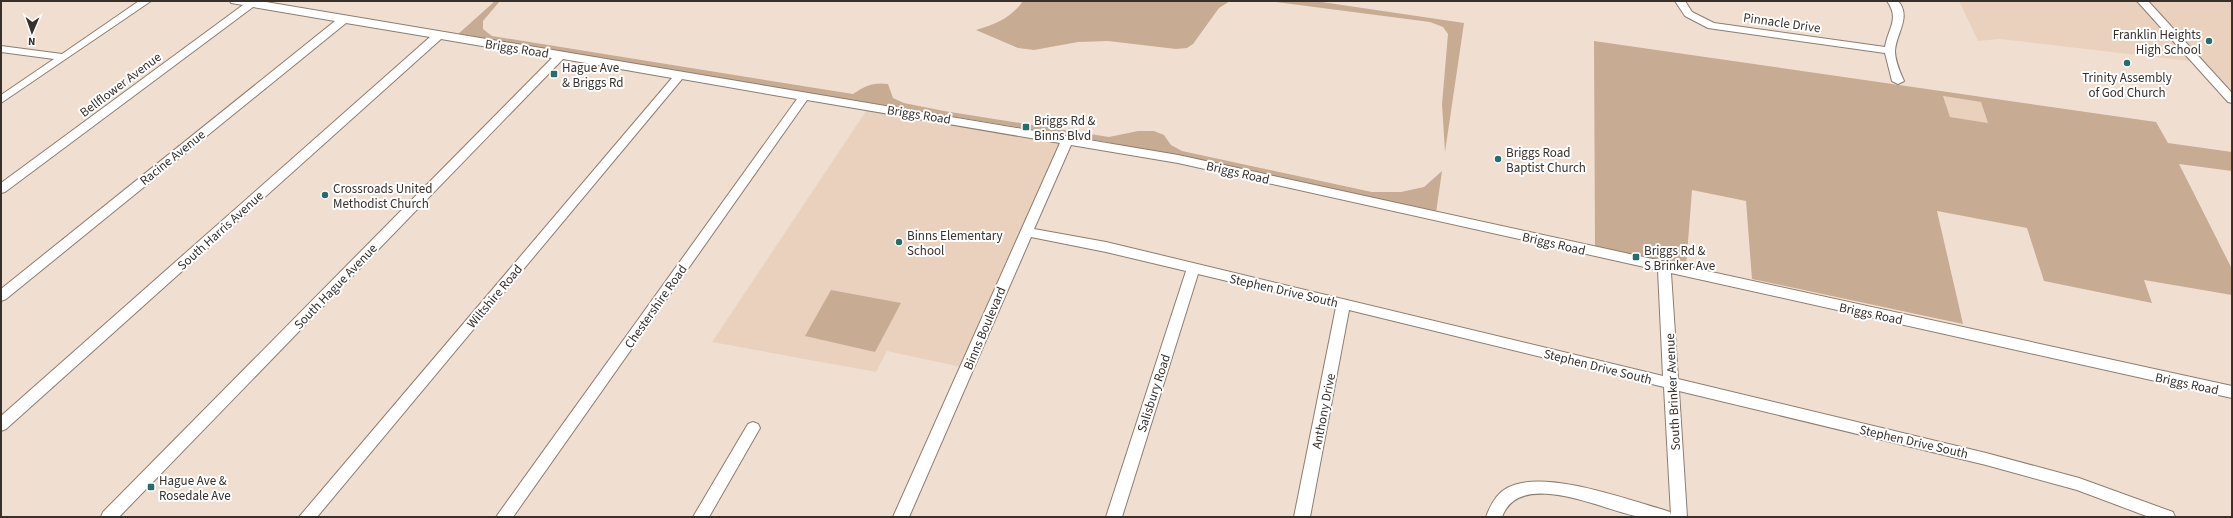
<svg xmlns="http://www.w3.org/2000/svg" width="2233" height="518" viewBox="0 0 2233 518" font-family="'Source Sans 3',sans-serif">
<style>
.built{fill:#e9d1be}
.green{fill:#c8ab93;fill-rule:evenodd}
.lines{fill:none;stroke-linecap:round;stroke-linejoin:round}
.minor-casing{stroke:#8c7d70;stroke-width:2}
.minor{fill:#fff;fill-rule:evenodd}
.poi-dot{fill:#246e6b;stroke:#fff;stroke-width:1.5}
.labels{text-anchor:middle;stroke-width:4;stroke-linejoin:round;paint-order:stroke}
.street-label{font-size:13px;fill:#37302b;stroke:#fff}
.poi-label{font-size:13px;fill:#37302b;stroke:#fff;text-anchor:start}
</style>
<rect width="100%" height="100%" fill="#f0dfd1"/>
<path class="built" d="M1959,1H2232V91L2206,63L2000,39L1978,41Z
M1943,96L1981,102L1988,123L1950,117Z
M868,108L1065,142L961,367L887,351L876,372L712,342Z"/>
<path class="green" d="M495,1H500L483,21V29L492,36L853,94C865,86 873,82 888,84L893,98L904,103L944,111L1109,137L1138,131H1154L1164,135L1171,145L1182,151L1372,192H1401L1424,187L1442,171L1436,213L1107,142L457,35Z
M1023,1H1230L1219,8L1193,44L1187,48L1176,49L1108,41L1078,42L1034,50L1018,48L976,30C996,24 1011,18 1023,1Z
M1269,1H1315L1464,23L1445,152L1442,104L1448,34L1443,27L1430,22Z
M1594,41L2156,122L2168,143L2232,152V171L2179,164L2232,269V295L2144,280L2152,303L2044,281L2027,228L1937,211L1963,324L1752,279L1746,201L1692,190L1686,268L1595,248ZM1943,96L1981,102L1988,123L1950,117Z
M831,290L901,303L875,352L805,336Z"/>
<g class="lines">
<defs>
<path id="minor" d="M139,1H151L1,103V95L54,59L1,52V46L62,54Z
M230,1H260L1178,155L2232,386V398L1671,273L1678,379L1986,453L2079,478L2173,512L2175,517H2149L2077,490L1986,465L1679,391L1687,517C1672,517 1656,518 1641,517C1606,512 1520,467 1502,517H1486C1490,506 1496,494 1507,488C1542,468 1626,499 1664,510L1670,512L1671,515L1664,387L1349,310L1310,517H1294L1336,307L1198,274L1122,517H1106L1186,271L1106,252L1031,237L909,517H893L1060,143L807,100L513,517H496L797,99L682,79L317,517H299L672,78L563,59L119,517H101L103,512L552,58L441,39L6,429L1,431V416L430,37L346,23L6,299L1,301V289L335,21L253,7L5,192L1,193V183L243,5L231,3ZM1071,145L1178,163L1658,270L1663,376L1106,242L1034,229Z
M1675,1H1685L1692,12L1714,23L1885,47C1888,28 1900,19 1887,1H1898C1912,17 1896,33 1895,51C1895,61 1900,72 1904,81L1898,84L1892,81L1885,53L1708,28L1685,16Z
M2137,1H2148L2232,93V103L2228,102Z
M753,422L758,424L760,428L709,517H693L748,424Z"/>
</defs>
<use href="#minor" class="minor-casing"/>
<use href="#minor" class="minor"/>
</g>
<g class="poi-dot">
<circle cx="2209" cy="41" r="4"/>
<circle cx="2127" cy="63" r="4"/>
<rect x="550" y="70" width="8" height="8" rx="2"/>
<rect x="1022" y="123" width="8" height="8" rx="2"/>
<circle cx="1498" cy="159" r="4"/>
<circle cx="325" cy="195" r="4"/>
<circle cx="899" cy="242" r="4"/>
<rect x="1632" y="253" width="8" height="8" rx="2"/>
<rect x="147" y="483" width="8" height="8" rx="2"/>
</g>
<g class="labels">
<g class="street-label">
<text transform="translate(1782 22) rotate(8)" y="5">Pinnacle Drive</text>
<text transform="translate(517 48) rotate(9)" y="5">Briggs Road</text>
<text transform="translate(120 84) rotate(-37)" y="5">Bellflower Avenue</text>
<text transform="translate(919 114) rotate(9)" y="5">Briggs Road</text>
<text transform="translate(172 157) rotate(-39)" y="5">Racine Avenue</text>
<text transform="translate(1238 172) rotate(13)" y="5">Briggs Road</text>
<text transform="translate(220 230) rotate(-42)" y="5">South Harris Avenue</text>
<text transform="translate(1554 243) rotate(13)" y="5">Briggs Road</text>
<text transform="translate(335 286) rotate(-46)" y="5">South Hague Avenue</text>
<text transform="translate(1284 290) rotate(13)" y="5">Stephen Drive South</text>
<text transform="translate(494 296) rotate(-50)" y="5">Wiltshire Road</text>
<text transform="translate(655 306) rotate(-55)" y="5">Chestershire Road</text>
<text transform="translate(1871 313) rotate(12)" y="5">Briggs Road</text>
<text transform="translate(984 328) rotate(-67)" y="5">Binns Boulevard</text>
<text transform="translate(1598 366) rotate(14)" y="5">Stephen Drive South</text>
<text transform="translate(2187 383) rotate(12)" y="5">Briggs Road</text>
<text transform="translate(1672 392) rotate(-93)" y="5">South Brinker Avenue</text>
<text transform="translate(1153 393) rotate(-72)" y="5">Salisbury Road</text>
<text transform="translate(1323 411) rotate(-79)" y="5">Anthony Drive</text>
<text transform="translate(1914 441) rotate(13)" y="5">Stephen Drive South</text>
</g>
<g class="poi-label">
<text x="2201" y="39" text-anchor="end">Franklin Heights<tspan x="2201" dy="15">High School</tspan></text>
<text x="562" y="72">Hague Ave<tspan x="562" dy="15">&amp; Briggs Rd</tspan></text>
<text x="2127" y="82" text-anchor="middle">Trinity Assembly<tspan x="2127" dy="15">of God Church</tspan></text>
<text x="1034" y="125">Briggs Rd &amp;<tspan x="1034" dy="15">Binns Blvd</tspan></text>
<text x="1506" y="157">Briggs Road<tspan x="1506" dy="15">Baptist Church</tspan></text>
<text x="333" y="193">Crossroads United<tspan x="333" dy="15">Methodist Church</tspan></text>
<text x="907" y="240">Binns Elementary<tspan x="907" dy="15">School</tspan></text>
<text x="1644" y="255">Briggs Rd &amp;<tspan x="1644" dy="15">S Brinker Ave</tspan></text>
<text x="159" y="485">Hague Ave &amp;<tspan x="159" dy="15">Rosedale Ave</tspan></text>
</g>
</g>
<rect width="2233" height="518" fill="none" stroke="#37302b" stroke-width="4"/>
<g transform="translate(32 32) rotate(182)" stroke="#ffffff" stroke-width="3" paint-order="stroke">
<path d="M0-3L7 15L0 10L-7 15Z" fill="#37302b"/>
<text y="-6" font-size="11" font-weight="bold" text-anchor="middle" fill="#37302b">N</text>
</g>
</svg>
